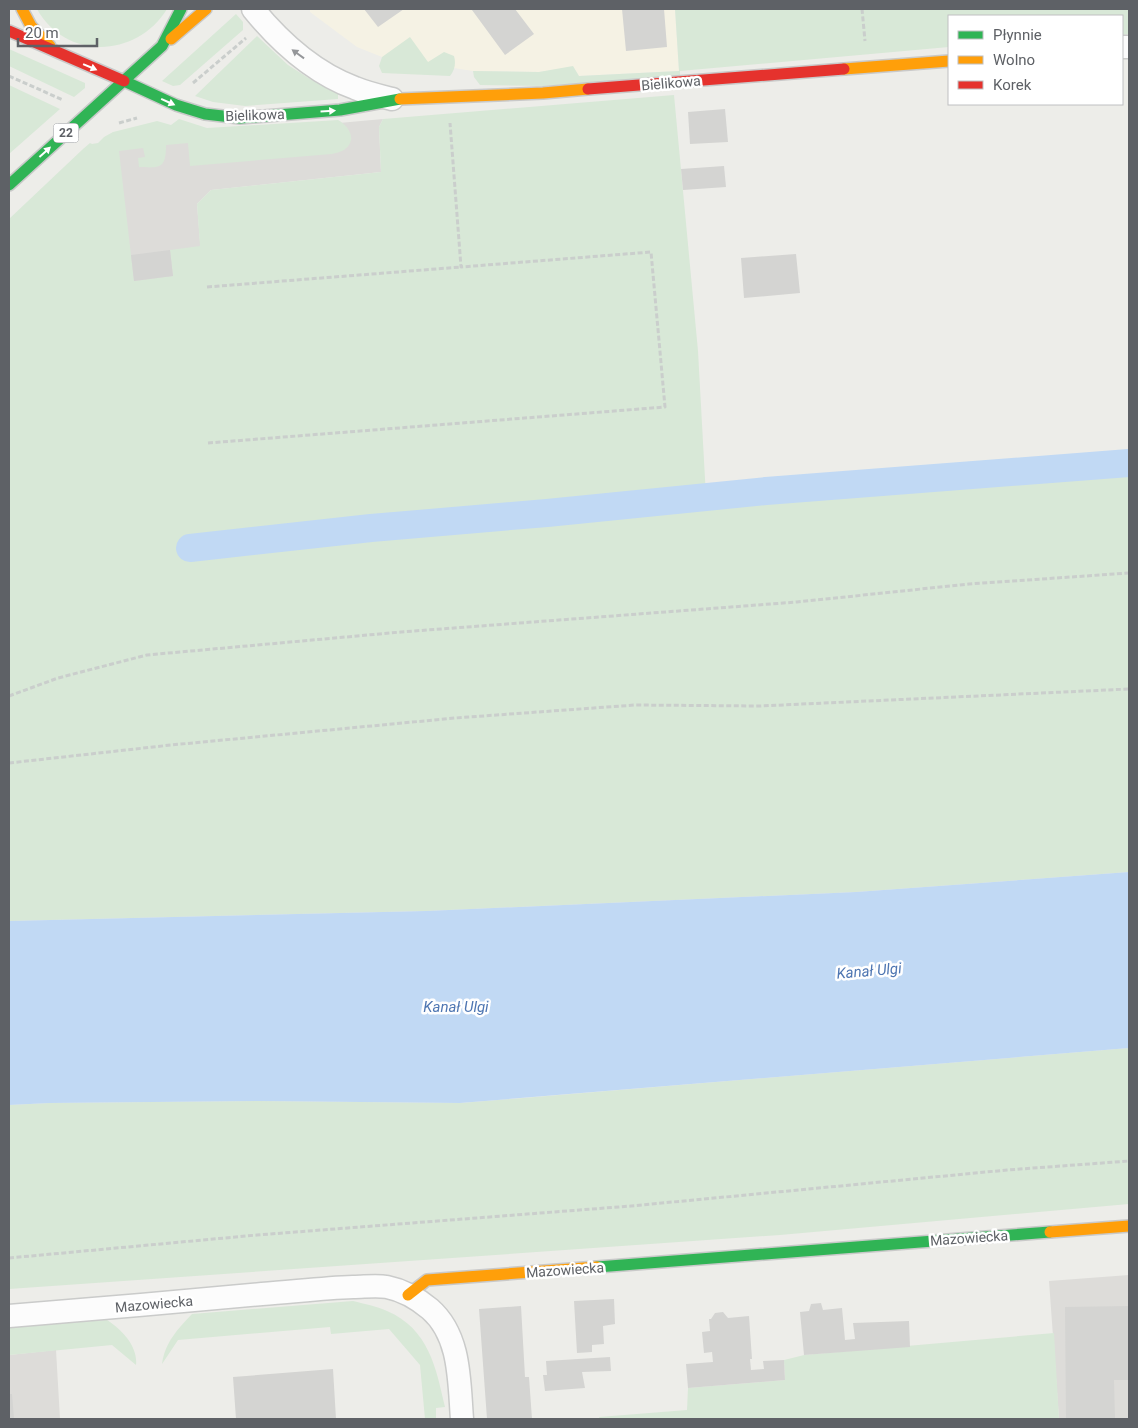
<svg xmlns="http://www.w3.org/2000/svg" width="1138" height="1428" viewBox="0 0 1138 1428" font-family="Roboto,sans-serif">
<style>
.commercial{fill:#f5f2e4}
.industrial{fill:#dddcd9}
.green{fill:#d8e8d7}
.water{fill:#c1d9f4}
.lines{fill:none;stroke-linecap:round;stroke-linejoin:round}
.canal{stroke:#c1d9f4;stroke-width:28}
.building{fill:#d4d4d2}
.street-casing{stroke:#cacbca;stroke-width:25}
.fast-casing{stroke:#c9c9c9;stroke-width:14}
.slow-casing{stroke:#c9c9c9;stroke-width:14}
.jam-casing{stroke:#c9c9c9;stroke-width:14}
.path{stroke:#cacecc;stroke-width:3;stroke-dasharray:5 2.5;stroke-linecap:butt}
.street{stroke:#fcfcfc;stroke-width:22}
.fast{stroke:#30b455;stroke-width:11}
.slow{stroke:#ff9f0a;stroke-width:11}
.jam{stroke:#e5322d;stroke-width:11}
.oneway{fill:#95979a}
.oneway2{fill:#fff}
.labels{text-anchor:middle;stroke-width:5;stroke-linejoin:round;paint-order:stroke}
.shield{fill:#fff;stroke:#8e9094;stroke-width:1}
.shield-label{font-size:12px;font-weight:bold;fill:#5e6166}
.street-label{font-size:14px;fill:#5e6166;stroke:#fff}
.water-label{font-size:15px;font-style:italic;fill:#4e76b2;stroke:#fff}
</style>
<rect width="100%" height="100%" fill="#edede9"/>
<path class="commercial" d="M310,9H675L679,71L579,76L573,67L539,72L473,71L382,57L357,47L310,12Z"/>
<path class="industrial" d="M383,119L379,127L381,172L211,190L197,204L225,558L140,564L111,144Z
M1129,1275V1419H1059L1049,1281Z
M56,1350L60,1419H9V1355Z"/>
<path class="green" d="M37,9H167C137,58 66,61 37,9Z
M675,9H1129V34L1122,35V16H949V47L680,71V76L543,86L480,85L474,77L473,71L539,72L573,66L579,76L679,71Z
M236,14L243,22V30L180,85L173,86L162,81Z
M257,36L288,65L310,79L338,94V99L245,106L213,102L195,96Z
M410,37L428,62L444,52L454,56C456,63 455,70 450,76L382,73L379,66L382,57Z
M9,49L85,83V88L74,97L9,66Z
M9,85L60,109L9,154V84Z
M674,95L698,351L706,497L1129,463V872L856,892L426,911L9,921V219L83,149L90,143L92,144L98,143L104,137L113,132L157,121L171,125L179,119L207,128L338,120C349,126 358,140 344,150C341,152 335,153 332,154L190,166L188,143L166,145C166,169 160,168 139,167L138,158L145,157L143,148L119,151L134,281L173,276L170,250L200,246L197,204L211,190L381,172L379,127L383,119Z
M1129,1048V1204L780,1235L9,1289V1105L50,1103L259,1101L461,1103Z
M353,1301C365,1304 376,1306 387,1311C429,1329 436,1368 445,1407L436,1408V1419H425L420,1365L389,1329L331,1334L330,1327L178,1340L162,1364C165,1342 178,1329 192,1314Z
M107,1320C122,1330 138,1346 136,1365L112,1345L9,1355V1327Z
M1054,1333L1059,1419H600L599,1417L687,1410L688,1388L785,1380L784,1360L804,1355Z"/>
<path class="water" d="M1129,872V1048L460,1103L259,1101L50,1103L9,1105V921L426,911L856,892Z"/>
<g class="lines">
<path class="canal" d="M190,548L371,528L547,513L766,491L1129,463"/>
</g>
<path class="building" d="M364,9H404L378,27Z
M475,9H515L534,34L505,55L472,10Z
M622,9H664L667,47L626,51Z
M725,109L728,142L690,144L688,112Z
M724,166L726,187L683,190L681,169Z
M170,250L173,276L134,281L131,255Z
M796,254L800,293L744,298L741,258Z
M614,1299L615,1324L603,1326L604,1344L592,1345V1352L577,1353L574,1301Z
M821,1303L823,1310L842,1308L845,1340L855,1339L853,1323L909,1321L910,1347L804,1355L800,1312L809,1311L811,1304Z
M521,1306L525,1377H529L532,1419H487L479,1309Z
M1129,1306V1380H1114L1115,1419H1066L1065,1307Z
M723,1312L728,1318L749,1316L752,1359H750L751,1370L764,1369L763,1361L784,1360L785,1380L688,1388L686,1364L713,1362L712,1352L704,1353L702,1332L710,1331L709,1319H711L715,1313Z
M610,1357L611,1371L582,1372L585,1388L545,1391L543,1375H547L546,1361Z
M333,1369L336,1419H236L233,1377Z
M9,1394H12L14,1419H9Z"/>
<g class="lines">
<defs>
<path id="street" d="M253,9C280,42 314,73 355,88C367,93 380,96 392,99
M1122,47H1129
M9,1316C93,1309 178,1302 262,1294C292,1292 322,1288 353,1287C364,1287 376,1285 387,1287C402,1290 418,1299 430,1309C461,1336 459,1382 462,1419"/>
<path id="fast" d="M124,81L176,105L205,114L240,118L340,110L400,99
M9,185L162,46L181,9
M597,1267L1050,1232"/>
<path id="slow" d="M22,9L31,26L50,46
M171,39L206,9
M844,69L949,61
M400,99L543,93L588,89
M1050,1232L1129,1226
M408,1295L427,1280L597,1267"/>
<path id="jam" d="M9,31L124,81
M588,89L844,69"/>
</defs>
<use href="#street" class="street-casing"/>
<use href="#fast" class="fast-casing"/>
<use href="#slow" class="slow-casing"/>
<use href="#jam" class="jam-casing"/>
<path class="path" d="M862,9L865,41
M9,76L63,100
M193,83L246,38
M119,123L137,118
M207,287L461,267
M208,443L665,407L651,252L461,267L450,123
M9,696L58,678L147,655L401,632L797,602L969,584L1129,573
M9,763L171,745L455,718L635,705L760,706L1129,689
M9,1258L257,1235L631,1206L1007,1170L1129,1161"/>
<use href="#street" class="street"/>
<use href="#fast" class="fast"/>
<use href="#slow" class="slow"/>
<use href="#jam" class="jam"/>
</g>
<defs><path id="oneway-solid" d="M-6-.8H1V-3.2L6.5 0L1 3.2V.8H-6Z" transform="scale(1.25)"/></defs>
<use class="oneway" href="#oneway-solid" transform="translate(298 54) rotate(-144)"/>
<g class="oneway2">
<use href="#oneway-solid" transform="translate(90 67) rotate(23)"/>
<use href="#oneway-solid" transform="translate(168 102) rotate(24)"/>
<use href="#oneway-solid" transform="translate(328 111) rotate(-4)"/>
<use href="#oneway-solid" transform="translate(45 152) rotate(-42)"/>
</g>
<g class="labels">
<rect class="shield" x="53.5" y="123.5" width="25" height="19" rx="4"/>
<g class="shield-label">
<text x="66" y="137">22</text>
</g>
<g class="street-label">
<text transform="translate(671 83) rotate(-5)" y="5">Bielikowa</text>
<text transform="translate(255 115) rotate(-2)" y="5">Bielikowa</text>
<text transform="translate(969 1238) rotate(-4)" y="5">Mazowiecka</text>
<text transform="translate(565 1270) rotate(-4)" y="5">Mazowiecka</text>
<text transform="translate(154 1304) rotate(-5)" y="5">Mazowiecka</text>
</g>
<g class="water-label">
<text transform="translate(869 971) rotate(-5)" y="5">Kanał Ulgi</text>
<text x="456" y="1012">Kanał Ulgi</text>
</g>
</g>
<rect width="1138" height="1428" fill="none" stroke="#5e6166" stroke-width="20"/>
<rect x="948" y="15" width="175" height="90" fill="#ffffff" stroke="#bfc0c2"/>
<rect x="958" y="31" width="25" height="8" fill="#30b455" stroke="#bfc0c2"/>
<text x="993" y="40" font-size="15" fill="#5e6166">Płynnie</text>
<rect x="958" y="56" width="25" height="8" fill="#ff9f0a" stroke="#bfc0c2"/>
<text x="993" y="65" font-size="15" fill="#5e6166">Wolno</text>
<rect x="958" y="81" width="25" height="8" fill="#e5322d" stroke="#bfc0c2"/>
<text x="993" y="90" font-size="15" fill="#5e6166">Korek</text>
<path d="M18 38v8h79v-8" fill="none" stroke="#5e6166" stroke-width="2.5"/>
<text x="25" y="38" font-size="15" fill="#5e6166" stroke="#ffffff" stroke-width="4" paint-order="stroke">20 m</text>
</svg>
